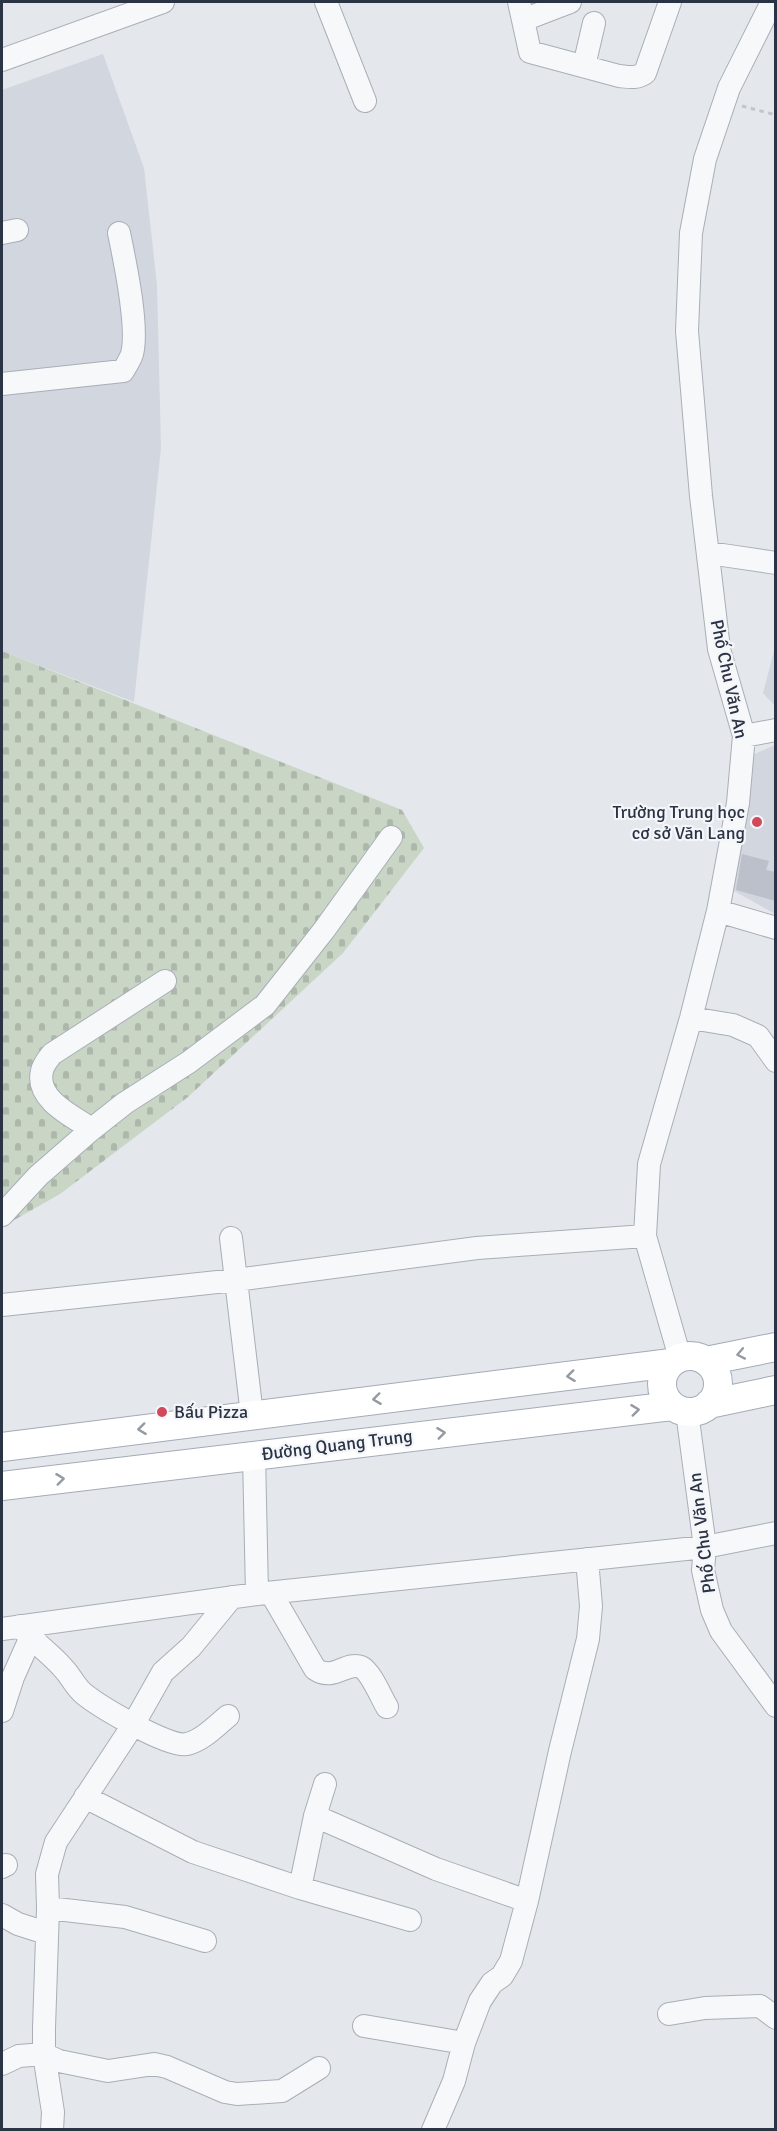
<svg xmlns="http://www.w3.org/2000/svg" width="777" height="2131" viewBox="0 0 777 2131" font-family="Signika,sans-serif">
<style>
.built{fill:#d2d6de}
.cemetery{fill:url(#cemetery-stones)}
.building{fill:#bbc0ca}
.lines{fill:none;stroke-linecap:round;stroke-linejoin:round}
.minor-casing{stroke:#a9aeb7;stroke-width:24}
.major-casing{stroke:#a3abb8;stroke-width:30}
.path{stroke:#c2c5cb;stroke-width:3;stroke-dasharray:4.5 4.5;stroke-linecap:butt}
.minor{stroke:#f7f8fa;stroke-width:22}
.major{stroke:#fff;stroke-width:28}
.oneway{stroke:#959aa2}
.poi-dot{fill:#d1495b;stroke:#f4f6f9;stroke-width:2}
.labels{text-anchor:middle;stroke-width:4.5;stroke-linejoin:round;paint-order:stroke}
.street-label{font-size:18px;fill:#2b3445;stroke:#f4f6f9}
.poi-label{font-size:18px;fill:#2b3445;stroke:#f4f6f9;text-anchor:end}
</style>
<defs>
<pattern id="cemetery-stones" width="16" height="16" patternUnits="userSpaceOnUse" patternTransform="scale(1.5)"><rect width="16" height="16" fill="#c9d6c5"/><path d="M2 7V4a2 2 0 0 1 4 0v3zM10 15v-3a2 2 0 0 1 4 0v3z" fill="#adb8ab"/></pattern>
</defs>
<rect width="100%" height="100%" fill="#e4e7ec"/>
<path class="built" d="M103,54L144,168L157,285L161,448L134,702L2,651V90Z
M775,647V706L763,693Z
M775,745V914L729,888L750,756Z"/>
<path class="cemetery" d="M2,651L402,810L424,848L343,953L188,1097L60,1194L2,1227Z"/>
<path class="building" d="M742,854L769,861L766,870L776,872V901L736,890Z"/>
<g class="lines">
<defs>
<path id="minor" d="M326,2L365,101
M519,2L530,52L619,76C629,77 636,79 645,73L670,2
M523,20L570,2
M2,60L163,2
M584,66L594,23
M2,233L17,230
M2,384L123,371C126,366 130,360 132,354C139,327 125,262 119,233
M709,553L776,563
M744,736L776,730
M718,911L776,928
M691,1018L733,1025L758,1036L776,1061
M92,1129C72,1116 35,1099 42,1071C43,1065 48,1059 52,1054L165,981
M2,1215L38,1176L92,1129L125,1103L189,1062L265,1005L324,930L391,837
M231,1238L252,1415
M2,1305L236,1280L477,1248L645,1236
M680,1358L645,1236L649,1164L691,1018L718,911L738,803L744,736L719,649L701,496L687,331L691,233L705,159L729,88L772,2
M687,1412L705,1547L703,1570L712,1610L721,1631L776,1706
M254,1455L257,1594
M271,1593L315,1669C334,1682 346,1661 361,1667C371,1672 381,1697 387,1707
M20,1626C33,1642 50,1653 63,1668C71,1676 75,1687 84,1694C99,1706 170,1749 187,1744C203,1740 216,1726 228,1716
M2,1629L257,1594L705,1547L776,1533
M2,1711L13,1677L30,1639
M85,1797L193,1852L300,1888L410,1920
M315,1816L436,1869L527,1901
M2,1867L6,1865
M300,1888L315,1816L325,1784
M48,1908L125,1917L205,1941
M2,1915L18,1924L46,1933
M669,2014L705,2008L760,2006L776,2018
M364,2026L464,2043
M2,2064L19,2056L44,2054L59,2061L108,2071L154,2064L167,2067L225,2092L237,2094L282,2091L319,2068
M52,2130L53,2112L44,2054V2028L48,1908L47,1874L56,1842L133,1725L163,1672L191,1647L232,1597
M433,2130L454,2081L464,2043L480,2001L492,1983L502,1976L511,1961L527,1901L560,1751L588,1639L591,1606L587,1559"/>
<path id="major" d="M662 1384a28 28 0 1 1 56 0a28 28 0 1 1-56 0Z
M706,1361L776,1347
M709,1404L776,1390
M2,1447L671,1363
M2,1486L672,1406"/>
</defs>
<use href="#minor" class="minor-casing"/>
<use href="#major" class="major-casing"/>
<path class="path" d="M742,106L776,115"/>
<use href="#minor" class="minor"/>
<use href="#major" class="major"/>
</g>
<defs><path id="oneway-chevron" d="M-2-3.5L2.5 0L-2 3.5" fill="none" stroke-width="1.6" stroke-linecap="round" stroke-linejoin="round" transform="scale(1.5)"/></defs>
<g class="oneway">
<use href="#oneway-chevron" transform="translate(741 1354) rotate(169)"/>
<use href="#oneway-chevron" transform="translate(571 1376) rotate(173)"/>
<use href="#oneway-chevron" transform="translate(377 1399) rotate(173)"/>
<use href="#oneway-chevron" transform="translate(635 1410) rotate(-7)"/>
<use href="#oneway-chevron" transform="translate(142 1429) rotate(173)"/>
<use href="#oneway-chevron" transform="translate(441 1433) rotate(-7)"/>
<use href="#oneway-chevron" transform="translate(60 1479) rotate(-7)"/>
</g>
<g class="poi-dot">
<circle cx="757" cy="822" r="6"/>
<circle cx="162" cy="1412" r="6"/>
</g>
<g class="labels">
<g class="street-label">
<text transform="translate(729 679) rotate(78)" y="6">Phố Chu Văn An</text>
<text transform="translate(337 1445) rotate(-7)" y="6">Đường Quang Trung</text>
<text transform="translate(702 1533) rotate(-97)" y="6">Phố Chu Văn An</text>
</g>
<g class="poi-label">
<text x="745" y="818">Trường Trung học<tspan x="745" dy="21">cơ sở Văn Lang</tspan></text>
<text x="174" y="1418" text-anchor="start">Bấu Pizza</text>
</g>
</g>
<rect width="777" height="2131" fill="none" stroke="#2b3445" stroke-width="6"/>
</svg>
